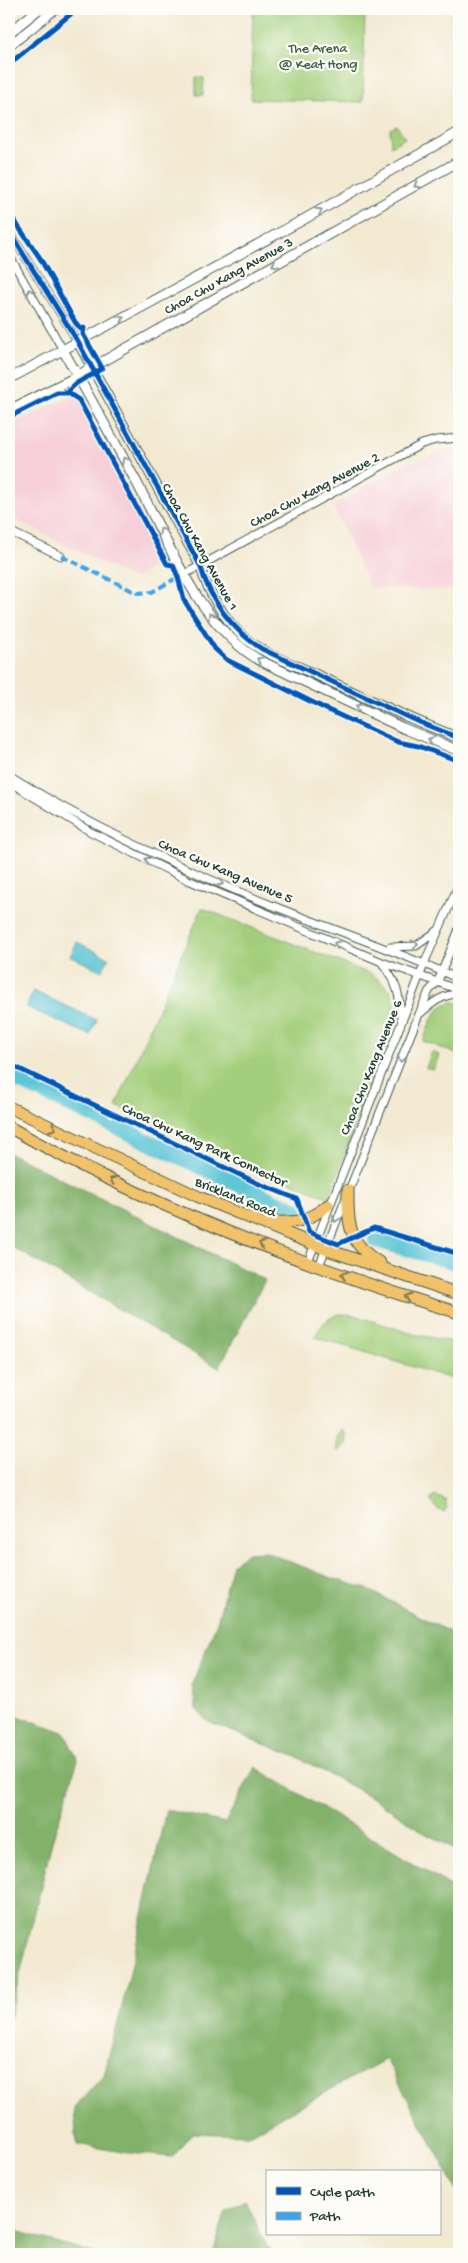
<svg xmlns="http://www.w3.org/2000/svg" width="468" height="2263" viewBox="0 0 468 2263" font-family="'Gochi Hand',sans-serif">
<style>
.built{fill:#f6cfd8}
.green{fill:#a3cf7b;stroke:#618658}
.forest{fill:#82b26b;stroke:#507850}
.water{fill:#5bc5d6;stroke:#3d8185}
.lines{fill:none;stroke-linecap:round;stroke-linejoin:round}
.river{stroke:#5bc5d6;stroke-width:16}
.minor-casing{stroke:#3f574c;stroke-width:9}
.tertiary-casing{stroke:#3f574c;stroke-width:11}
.primary-casing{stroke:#3f574c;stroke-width:13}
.minor{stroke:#fff;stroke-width:7}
.tertiary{stroke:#fff;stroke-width:9}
.primary{stroke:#f2c26a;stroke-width:11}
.quiet{stroke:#3da4eb;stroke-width:4;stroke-dasharray:8 4;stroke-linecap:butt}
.cycleway-casing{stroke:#fdfcf7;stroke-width:8}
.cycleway{stroke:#0057b8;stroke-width:5}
.oneway{stroke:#8f9e9a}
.oneway2{stroke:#7e794c}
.labels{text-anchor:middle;stroke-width:4.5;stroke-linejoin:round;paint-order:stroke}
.park-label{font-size:14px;fill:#406246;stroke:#fdfcf7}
.street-label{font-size:14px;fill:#1f3d34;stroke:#fdfcf7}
</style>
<rect width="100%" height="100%" fill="#fdfcf7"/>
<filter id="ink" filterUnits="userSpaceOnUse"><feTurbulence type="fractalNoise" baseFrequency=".02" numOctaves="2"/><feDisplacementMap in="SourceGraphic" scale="10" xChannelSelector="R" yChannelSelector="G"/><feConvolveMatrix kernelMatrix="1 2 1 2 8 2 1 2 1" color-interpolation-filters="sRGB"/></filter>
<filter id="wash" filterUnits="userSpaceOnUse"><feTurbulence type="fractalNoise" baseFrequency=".0096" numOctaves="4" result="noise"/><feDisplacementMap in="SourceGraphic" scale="20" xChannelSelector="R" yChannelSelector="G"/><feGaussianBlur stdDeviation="1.12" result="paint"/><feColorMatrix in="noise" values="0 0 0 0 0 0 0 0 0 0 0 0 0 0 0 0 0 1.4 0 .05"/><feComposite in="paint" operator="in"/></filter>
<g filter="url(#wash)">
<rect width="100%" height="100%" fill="#f3e9d1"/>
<path class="built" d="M77,394L166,559L134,579L9,516V425Z
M450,449H459V590L370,588L333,506L404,465Z"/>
<path class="green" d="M253,9H365L363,102L251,99Z
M196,77L204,78L203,95H196Z
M397,126L405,138L391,146L390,129Z
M202,908L373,975L390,989L397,1009L329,1198L116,1106Z
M452,1002L459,1003V1055L423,1041C430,1026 433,1006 452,1002Z
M432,1052L439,1055L433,1070L426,1068Z
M338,1314L354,1315L413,1334L459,1343V1381L315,1337C321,1325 326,1319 338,1314Z
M342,1430L346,1434V1444L337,1452V1438Z
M436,1496L445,1500L447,1508L444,1512L437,1509L430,1499Z"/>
<path class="forest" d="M9,1153L265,1280L219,1368L9,1245Z
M265,1552L329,1577L367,1589L459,1637V1851L428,1835L373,1798L299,1758L208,1722L196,1709L192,1684L217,1622L232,1564L248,1553Z
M9,1713L64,1732L78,1760L52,1841L9,2020Z
M255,1767L459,1891V2194L386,2059L248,2135L192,2133L173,2157L128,2153L77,2144L74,2108L104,2075L126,1991L166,1810L225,1823Z
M245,2200L271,2254H213L226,2211Z
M9,2229L98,2254H9Z"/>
<path class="water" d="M77,942L109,958L102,971L70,956Z
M33,991L97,1020L90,1035L26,1007Z"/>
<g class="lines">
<path class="river" d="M9,1076L276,1202L295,1209
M376,1240L459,1263"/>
</g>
</g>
<g filter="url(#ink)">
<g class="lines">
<defs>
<path id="minor" d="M9,231L78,342
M9,255L63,350
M9,531L61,556
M185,574L422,444L436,440L459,438
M9,775C93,828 184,870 276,907C337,931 399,952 459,979
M9,782L91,832L188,880L382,962L459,990
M457,936L459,949
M390,947L416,946L437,931
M382,963C397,983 400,994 401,1019
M421,1013C432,1003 443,994 459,994
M308,1262L427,957L459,884
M319,1266L419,1014L429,991L438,981L459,929"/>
<path id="tertiary" d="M9,33L39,9
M9,46L55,9
M78,342L200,565C208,592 224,620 246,639C265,655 294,664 317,675C364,697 411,720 459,738
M63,350C88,394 113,439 137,483C169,544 200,627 261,661L403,728L459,751
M9,379L301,221L459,132
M9,410L70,380L459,161"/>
<path id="primary" d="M9,1107L199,1197L325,1249L459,1294
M9,1127C150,1207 304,1266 459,1313
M348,1190C348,1224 348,1244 380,1263
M268,1222C295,1223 306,1223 328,1205"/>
</defs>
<use href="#minor" class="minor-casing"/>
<use href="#tertiary" class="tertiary-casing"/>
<use href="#primary" class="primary-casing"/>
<use href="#minor" class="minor"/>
<use href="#tertiary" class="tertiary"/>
<use href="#primary" class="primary"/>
<path class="quiet" d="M61,556L137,593L152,592L180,576"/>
<defs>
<path id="cycleway" d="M9,64L77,9
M9,213L40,258L75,322L81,329L84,328L83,334L102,368C91,378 74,380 68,393
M9,231L78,342L200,565C210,600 232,630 262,649L412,719L459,738
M9,417L57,393H68L79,400L167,564L173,565L178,577L184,600L215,649L227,660L328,710L398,742L418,746L459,761
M9,1064L257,1183L297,1199L309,1232L338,1244L374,1228L459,1254"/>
</defs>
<use href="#cycleway" class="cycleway-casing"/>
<use href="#cycleway" class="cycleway"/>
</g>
<defs><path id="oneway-chevron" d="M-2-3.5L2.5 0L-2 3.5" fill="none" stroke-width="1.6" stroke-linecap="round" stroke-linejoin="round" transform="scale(1.25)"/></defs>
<g class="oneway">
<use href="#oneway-chevron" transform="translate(417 185) rotate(150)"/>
<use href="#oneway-chevron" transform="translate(319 211) rotate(-30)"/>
<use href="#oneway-chevron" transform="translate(275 264) rotate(151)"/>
<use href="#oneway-chevron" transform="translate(30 292) rotate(-119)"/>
<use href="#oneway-chevron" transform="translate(121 319) rotate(-29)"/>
<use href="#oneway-chevron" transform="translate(125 460) rotate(-118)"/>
<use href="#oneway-chevron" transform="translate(162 531) rotate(-118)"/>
<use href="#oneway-chevron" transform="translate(211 616) rotate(-122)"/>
<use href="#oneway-chevron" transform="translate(260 660) rotate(-152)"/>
<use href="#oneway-chevron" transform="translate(359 707) rotate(-155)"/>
<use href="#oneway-chevron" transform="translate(431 740) rotate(-157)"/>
<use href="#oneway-chevron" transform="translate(148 860) rotate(-153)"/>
<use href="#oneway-chevron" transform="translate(220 883) rotate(25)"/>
<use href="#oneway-chevron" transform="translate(337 944) rotate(-157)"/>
<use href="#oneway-chevron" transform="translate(415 944) rotate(-17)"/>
<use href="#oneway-chevron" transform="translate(401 1059) rotate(112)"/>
<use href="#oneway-chevron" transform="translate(336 1219) rotate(111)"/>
</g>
<g class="oneway2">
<use href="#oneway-chevron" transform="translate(53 1128) rotate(25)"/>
<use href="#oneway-chevron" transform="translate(113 1180) rotate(-156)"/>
<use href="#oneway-chevron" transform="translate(262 1244) rotate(-159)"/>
<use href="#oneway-chevron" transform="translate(344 1275) rotate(-159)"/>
<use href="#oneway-chevron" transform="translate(408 1297) rotate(-163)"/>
</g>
</g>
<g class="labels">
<g class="park-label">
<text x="318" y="52">The Arena<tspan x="318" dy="16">@ Keat Hong</tspan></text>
</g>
<g class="street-label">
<text transform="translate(228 275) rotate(-29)" y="5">Choa Chu Kang Avenue 3</text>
<text transform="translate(314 489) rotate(-28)" y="5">Choa Chu Kang Avenue 2</text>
<text transform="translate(201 546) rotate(61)" y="5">Choa Chu Kang Avenue 1</text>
<text transform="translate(226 870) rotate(23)" y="5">Choa Chu Kang Avenue 5</text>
<text transform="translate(370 1067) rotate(-68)" y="5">Choa Chu Kang Avenue 6</text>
<text transform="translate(205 1144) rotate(25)" y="5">Choa Chu Kang Park Connector</text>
<text transform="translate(236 1196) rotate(22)" y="5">Brickland Road</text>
</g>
</g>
<rect width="468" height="2263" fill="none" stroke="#fdfcf7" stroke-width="30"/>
<rect x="266" y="2170" width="175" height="65" fill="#fdfcf7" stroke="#a4b0a9"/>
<rect x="276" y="2187" width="25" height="8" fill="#0057b8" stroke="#a4b0a9"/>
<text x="310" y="2196" font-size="15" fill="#1f3d34">Cycle path</text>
<rect x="276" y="2212" width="25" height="8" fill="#3da4eb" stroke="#a4b0a9"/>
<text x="310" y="2220" font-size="15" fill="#1f3d34">Path</text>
</svg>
